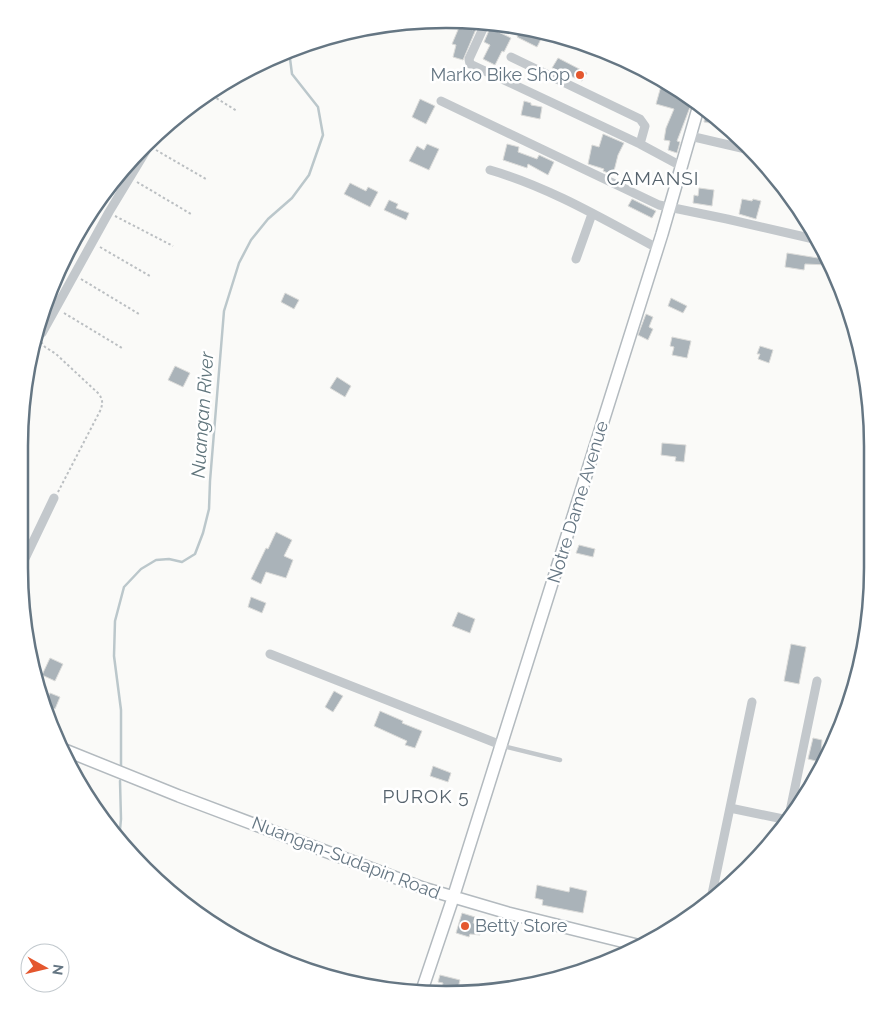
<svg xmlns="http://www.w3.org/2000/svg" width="891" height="1013" viewBox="0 0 891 1013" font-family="Raleway,sans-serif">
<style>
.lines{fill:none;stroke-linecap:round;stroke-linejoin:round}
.stream{stroke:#bbc7cb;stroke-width:2.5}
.building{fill:#aab3b9;stroke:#dcdcda}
.secondary-casing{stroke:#b3babf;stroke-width:14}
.path{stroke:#bbbfc2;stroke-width:2;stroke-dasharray:2.5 2.5;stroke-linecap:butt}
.lane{stroke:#c3c8cc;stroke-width:4.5}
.street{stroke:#c3c8cc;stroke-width:9}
.secondary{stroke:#fff;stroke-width:11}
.poi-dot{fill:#e4572e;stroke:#fff;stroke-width:2}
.labels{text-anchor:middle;stroke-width:5;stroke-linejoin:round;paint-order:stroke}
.poi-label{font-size:18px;fill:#657683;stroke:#fff;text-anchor:end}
.street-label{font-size:18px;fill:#657683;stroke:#fff}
.neighbourhood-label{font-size:19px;letter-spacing:1px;fill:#57646e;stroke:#fff}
.water-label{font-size:19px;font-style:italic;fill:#60757c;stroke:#fff}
.rim{fill:none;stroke:#657683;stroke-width:2.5}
</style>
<rect width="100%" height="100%" fill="#fafaf8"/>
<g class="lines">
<path class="stream" d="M121,766V710L114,656L115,621L124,587L141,569L156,560L169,559L182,562L195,554L203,533L209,509L210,481L224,311L239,263L251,240L268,219L292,198L309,175L323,135L318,107L292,74L289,51
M119,840L121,819L120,781"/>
</g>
<path class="building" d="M476,22H479L463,60L453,57L456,45L452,44L460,25L473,30Z
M522,27L542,37L537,47L517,37Z
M490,28L511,38L504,52L502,51L495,65L483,59L490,45L484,42Z
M558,58L587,73L582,81L552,68Z
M663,79L682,92L679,96L692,102L677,141L680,142L677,153L668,150L670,141L664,140L666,128L674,109L656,104Z
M420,99L435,106L426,124L412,117Z
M524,101L531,103V105L542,107L540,119L521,115Z
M706,109L727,124L728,126L704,122Z
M603,134L624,143L618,155L613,175L603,171L604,169L588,164L592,145L599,147Z
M427,144L439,149L429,170L409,161L417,146L424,150Z
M507,144L519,147L518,152L537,159L539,155L554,162L548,175L528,164L527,168L503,160Z
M350,183L366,191L368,187L378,192L370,207L344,194Z
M699,188L714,190L712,206L693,203L694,195L698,196Z
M632,199L656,211L652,218L628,206Z
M742,199L752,201L753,199L761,201L756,219L739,214Z
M389,200L398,204L396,208L409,213L406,220L384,210Z
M818,252H825L826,259L828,260V265L805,264L804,270L785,267L787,253L818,258Z
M285,293L299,300L294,309L281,302Z
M671,298L687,306L683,313L668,306Z
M646,314L653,317L649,327L653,329L648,340L638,335Z
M672,337L691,341L687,358L672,355L674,347L670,346Z
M760,346L773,350L769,363L758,359L760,354H757Z
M175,366L190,373L183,387L168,380Z
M337,377L351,386L345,397L330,388Z
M662,443L686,445L684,462L675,461L676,457L661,455Z
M276,532L292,540L284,556L293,560L286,578L266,572L261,584L251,579L266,548L268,549Z
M579,545L595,549L593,557L576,553Z
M251,597L266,603L262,613L248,607Z
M458,612L475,619L470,633L452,626Z
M791,644L806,647L799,684L784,681Z
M50,658L63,664L55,681L42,675Z
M334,691L343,696L333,712L325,707Z
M50,693L60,697L55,709L45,705Z
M380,711L403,721L402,723L422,731L415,748L405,745L407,741L374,726Z
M813,738L822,740L821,754L826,755L824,762L812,782L811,781L816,761L808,759Z
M433,766L451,773L448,782L430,776Z
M537,885L569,892L570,887L587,891L583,913L542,905L543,900L535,898Z
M462,913L475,917L473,923L481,924L480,935L470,934L469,937L456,933Z
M440,975L460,980L457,992L442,988L443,983L438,982Z"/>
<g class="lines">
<defs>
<path id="secondary" d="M60,748L179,796L423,888L508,913L641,946
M422,990L453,898L662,234L699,105"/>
</defs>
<use href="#secondary" class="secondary-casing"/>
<path class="path" d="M208,93L237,111
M156,150L206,179
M137,182L191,214
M115,216L173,246
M100,247L150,276
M81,279L139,314
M64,313L122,348
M41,342L45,347L56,354L99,394C103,400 103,404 100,411L58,492"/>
<path class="lane" d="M503,746L560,760"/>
<path class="street" d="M486,22L469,59L470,64L640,144L681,166
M511,57L640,119L645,126L640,144
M441,101L659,205L727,219L818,240
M690,136L750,150
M490,170C549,187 603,219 657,248
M576,259L592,214
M42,333L109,212L155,136
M19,571L54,498
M270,654L501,745
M730,808L788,820
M788,821L817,681
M711,899L752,702"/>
<use href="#secondary" class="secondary"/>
</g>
<g class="poi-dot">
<circle cx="580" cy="75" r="5"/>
<circle cx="465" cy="926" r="5"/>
</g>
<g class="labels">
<g class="poi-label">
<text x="570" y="81">Marko Bike Shop</text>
<text x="475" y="932" text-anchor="start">Betty Store</text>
</g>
<g class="street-label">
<text transform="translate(578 502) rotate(-73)" y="6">Notre Dame Avenue</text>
<text transform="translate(346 858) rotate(21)" y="6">Nuangan-Sudapin Road</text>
</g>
<g class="neighbourhood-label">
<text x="653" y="185">CAMANSI</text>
<text x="426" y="803">PUROK 5</text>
</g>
<g class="water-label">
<text transform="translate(202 415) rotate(-86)" y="7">Nuangan River</text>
</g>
</g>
<path d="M0 0H891V1013H0ZM446 28H446A418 418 0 0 1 864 446V568A418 418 0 0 1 446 986H446A418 418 0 0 1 28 568V446A418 418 0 0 1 446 28Z" fill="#fff" fill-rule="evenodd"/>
<path class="rim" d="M446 28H446A418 418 0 0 1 864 446V568A418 418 0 0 1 446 986H446A418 418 0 0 1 28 568V446A418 418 0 0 1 446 28Z"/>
<g transform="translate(45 968) rotate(98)"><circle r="24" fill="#ffffff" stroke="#c1c8cd"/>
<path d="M0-4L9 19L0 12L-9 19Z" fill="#e4572e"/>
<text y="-8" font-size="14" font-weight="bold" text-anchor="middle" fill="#657683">N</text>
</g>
</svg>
